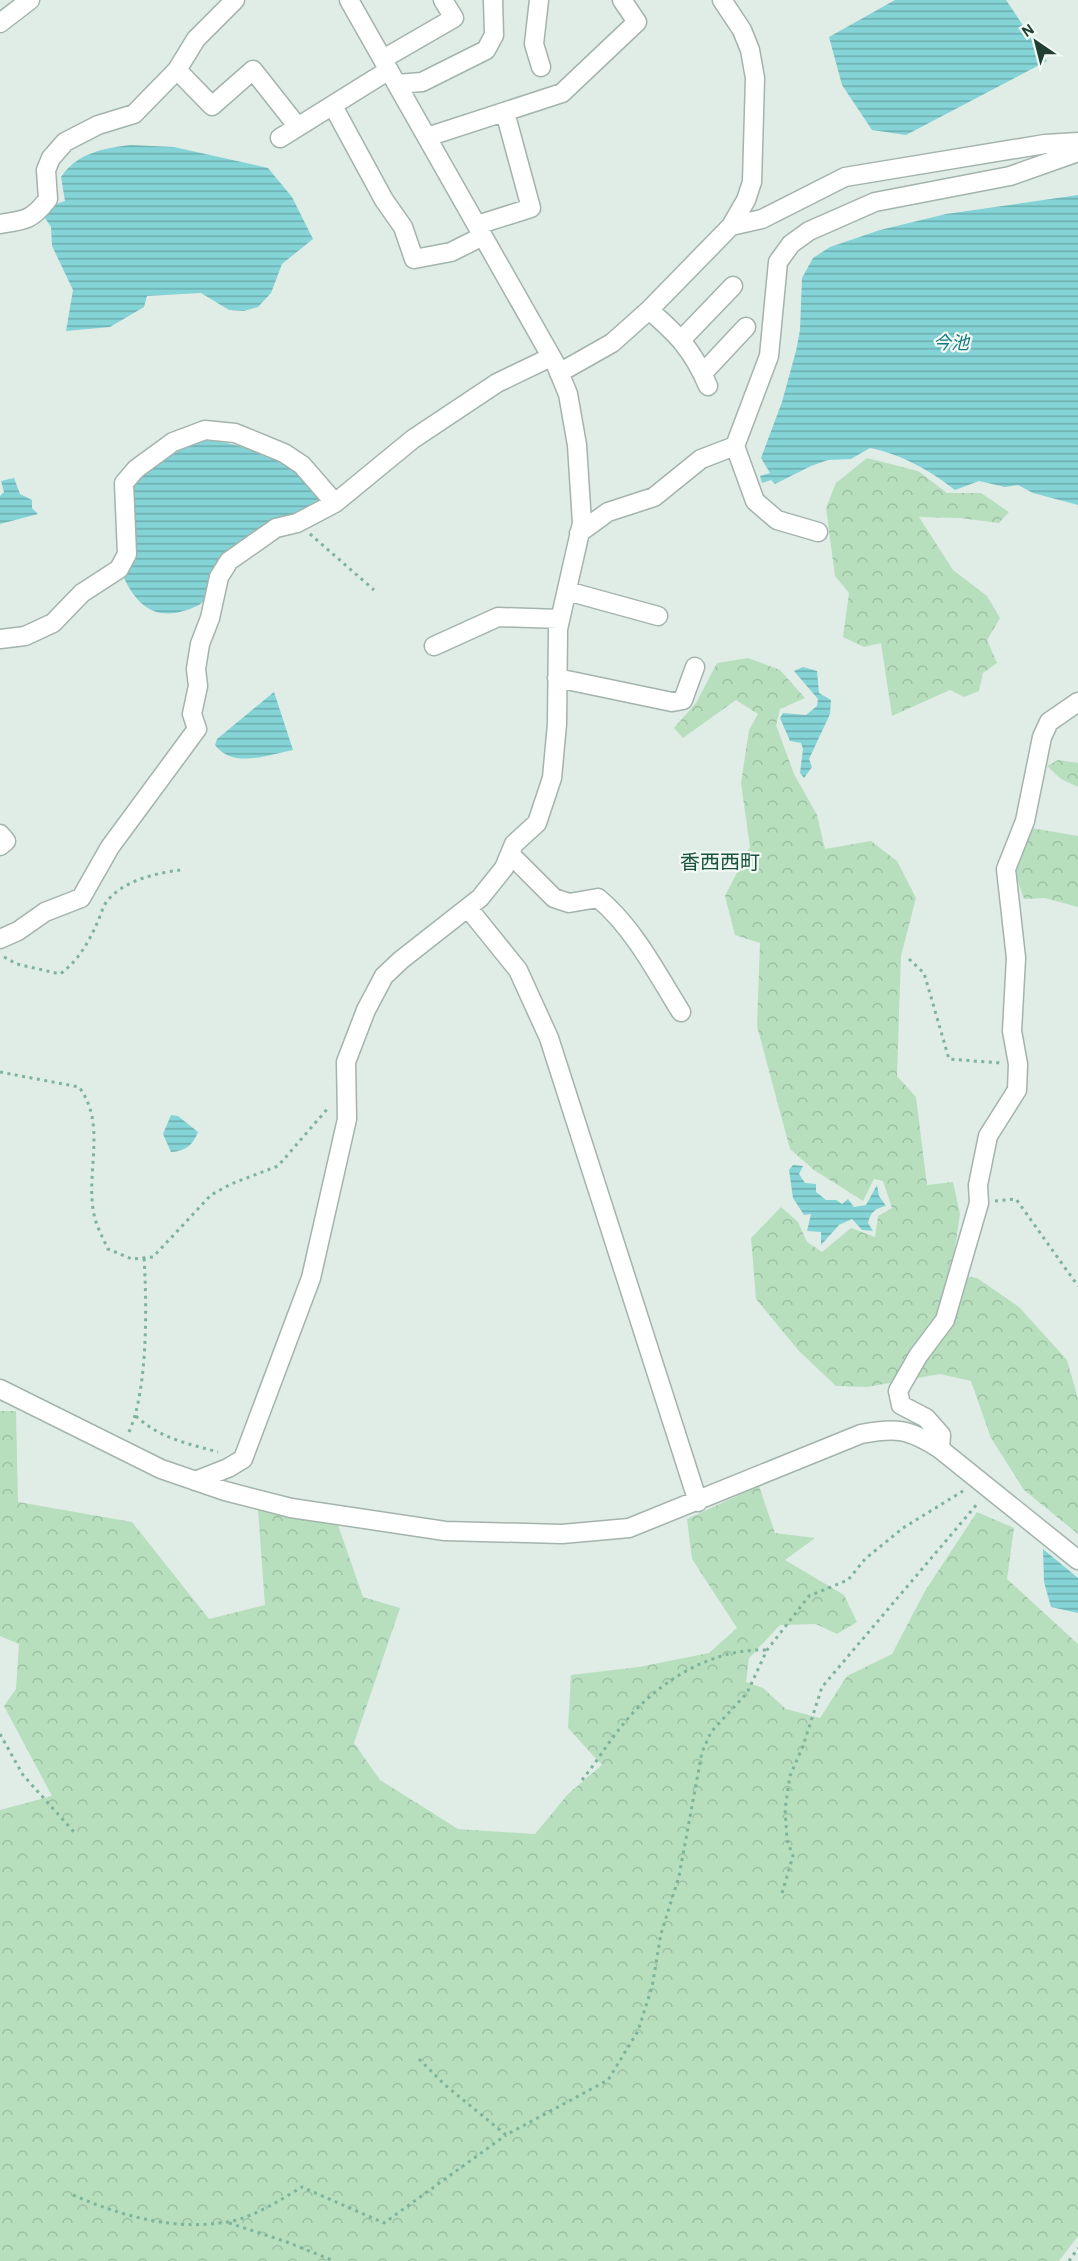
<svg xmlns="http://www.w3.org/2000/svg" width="1078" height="2261" viewBox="0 0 1078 2261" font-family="'Alegreya Sans','Noto Sans JP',sans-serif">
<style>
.forest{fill:url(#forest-crowns)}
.water{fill:url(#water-rules)}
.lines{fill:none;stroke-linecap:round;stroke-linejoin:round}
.street-casing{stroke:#a3b4ac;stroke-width:21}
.path{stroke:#7eb39c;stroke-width:3;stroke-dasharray:3 4.5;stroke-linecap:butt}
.street{stroke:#fff;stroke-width:18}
.labels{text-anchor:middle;stroke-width:4.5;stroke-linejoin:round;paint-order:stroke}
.water-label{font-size:18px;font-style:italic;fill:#157a7f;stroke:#f1f9f4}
.quarter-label{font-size:20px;fill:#1a523e;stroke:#f1f9f4}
</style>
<defs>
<pattern id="forest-crowns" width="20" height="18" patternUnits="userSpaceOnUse" patternTransform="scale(1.5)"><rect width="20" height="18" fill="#b7dfbe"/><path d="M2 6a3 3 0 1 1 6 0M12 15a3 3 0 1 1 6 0" fill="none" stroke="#9dc0a4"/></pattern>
<pattern id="water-rules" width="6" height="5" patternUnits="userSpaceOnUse" patternTransform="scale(1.5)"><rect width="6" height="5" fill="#84d3d6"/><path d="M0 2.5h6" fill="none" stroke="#6cadae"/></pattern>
</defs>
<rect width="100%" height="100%" fill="#e0ece6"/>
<path class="forest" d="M867,458L918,471L947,493H981L1009,512L999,523L960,518L919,517L953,570L987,596L1000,618L987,640L997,663L983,673L979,691L964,697L950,690L892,716L881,643L864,647L843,637L849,593L835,576L826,508L836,483Z
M748,658L780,670L805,698L780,709L776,725L794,774L817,815L825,849L871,841L897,861L916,898L901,956L897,1076L916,1097L927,1185L953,1182L960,1214L951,1274L977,1278L1019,1307L1067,1360L1078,1399V1534L1024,1490L991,1438L971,1381L940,1374L867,1387L836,1386L799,1351L756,1299L751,1238L781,1207L798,1222L807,1242L822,1252L851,1228L875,1237L878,1216L892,1208L883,1181L874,1179L863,1201L814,1170L790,1149L757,1026L760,943L735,935L725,896L750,847L741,783L749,730L758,714L736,700L683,738L674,728L696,703L717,663Z
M1058,760L1078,763V787L1061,779L1047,766Z
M1031,828L1078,836V907L1045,898L1024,899L1015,872Z
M0,1411H16L18,1502L132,1522L209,1619L265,1605L258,1510L338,1525L363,1597L400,1608L354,1743L380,1780L458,1829L535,1834L568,1794L602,1765L568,1728L571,1675L639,1667L709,1653L737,1628L692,1559L687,1519L759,1486L775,1533L815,1538L785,1560L844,1595L857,1622L837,1634L816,1624L780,1625L749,1658L746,1682L763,1688L786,1709L820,1718L847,1676L892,1654L925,1591L977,1512L1014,1528L1007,1579L1078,1644V2236L1059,2261H0V1810L52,1796L4,1706L16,1689L19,1644L0,1636Z"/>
<path class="water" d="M895,0H1006L1047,61L906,135L872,130L842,85L829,37Z
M131,145L174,147L268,168L292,197L313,239L282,264L271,293L258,307L244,311L229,310L201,293L147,296L144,307L110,327L66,331L73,290L52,246L51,227L45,218L56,204L65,201L61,177C77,153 104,148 131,145Z
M1078,195V505L1033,493L1018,485L1005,487L979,481L955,490C931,471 901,454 870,448L851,459L828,460L811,466L775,484L771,480L762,483L760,476L770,473L761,458L782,402L796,351L800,330L802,278L813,258L830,247L880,230L946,214Z
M203,440C231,441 281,456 302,476C310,483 316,493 323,501L295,519L277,522C263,537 211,599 197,606C162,622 140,612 124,578C144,553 134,519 131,488C151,465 175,451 203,440Z
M14,478L20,494L32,500V508L38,514L0,524V496L4,492L1,481Z
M803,667L817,671L819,693L831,700L830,714L809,759L812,767L804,778L800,773L803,749L801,743L790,741L780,718L783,713L806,715L817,706L818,699L794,671Z
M274,692L293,750C267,755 233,769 215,745L217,739Z
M171,1115L178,1116L198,1132C193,1145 186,1151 171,1152L163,1134Z
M793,1165L803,1166L799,1174L805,1183L816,1184V1192L826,1200H836L842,1204L848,1199L854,1207L866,1205L877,1185L879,1196L886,1206C876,1208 870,1212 868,1223L873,1231L862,1230L852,1219L839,1225L821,1245V1232L807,1231L811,1214L804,1215L793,1198L789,1170Z
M1043,1549L1078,1578V1613L1051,1607L1044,1582Z"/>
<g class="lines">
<defs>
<path id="street" d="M539,0L534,44L541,67
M0,23L30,0
M383,59L454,18L443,0
M177,70L212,106L253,70L298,127
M397,84L422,82L486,50L494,35L493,0
M333,106L384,200L403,227L414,259L451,252L483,236
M427,137L562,93L637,22L622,0
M280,138L389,70
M0,224C26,220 32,220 48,199L46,170L51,158L65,142L98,125L134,114L177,70L196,39L235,0
M477,225L531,208L505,112
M731,226L762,219L845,177L1045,144L1078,142
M649,310C677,334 693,350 708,386
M682,339L733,286
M559,373L612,343L649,310L731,226L746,200L752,182L755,78L750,50L742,30L722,0
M703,373L746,327
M735,446L755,501L777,520L818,532
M579,533L608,512L654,497L701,459L735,446L769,356L778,262L791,244L809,231L875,202L1010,176L1078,152
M567,591L658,616
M0,639L25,636L53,623L82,593L119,569L127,554L124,483L136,469L173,442L205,430L235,433L284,453L302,465L335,503
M434,646L498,617L560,619
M557,678L672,702L683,700L695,667
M0,834L6,841L0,846
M510,854L554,898L569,903L598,898C634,928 656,972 681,1012
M468,908L518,970L549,1038L698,1502
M0,939L18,931L45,912L81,898L110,847L197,729L192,714L198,686L196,669L200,644L210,618L219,577L229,561L276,528L297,523L335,503L413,439L497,383L551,357
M0,1389L161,1469L225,1491L291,1508L445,1531L562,1534L629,1528L861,1434C897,1427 909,1429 940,1449L1078,1560
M940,1449L941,1435L926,1418L901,1405L898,1391L918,1356L945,1320L979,1203L978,1185L988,1136L1017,1090L1018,1064L1012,1031L1016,958L1006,869L1025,821L1042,737L1049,722L1078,702
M195,1481L228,1468L243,1459L311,1278L347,1119L346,1062L366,1010L384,976L401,960L480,898L504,868L514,844L537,823L552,778L557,724L558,629L582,523L577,445L568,394L556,365L349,0"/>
</defs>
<use href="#street" class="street-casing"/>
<path class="path" d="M310,534L374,590
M4,957L17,964L60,974C78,961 89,942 98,921C101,915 103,905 108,900C125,880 156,873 181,870
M909,959L924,973L949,1059L1001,1063
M0,1072L79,1087C106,1123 87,1167 93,1209C95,1224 102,1236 108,1249L132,1259L153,1257L211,1195L231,1184L278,1166L329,1107
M995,1201L1016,1199L1078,1286
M136,1416C159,1438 189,1444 218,1452
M129,1432C148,1390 147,1304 144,1257
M0,1734L23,1775L74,1832
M582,1780C596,1763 607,1744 621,1727C655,1683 711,1648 767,1650
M782,1893L793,1856L787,1840L785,1809L790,1776L803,1746L822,1687L978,1503
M419,2059L445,2085L506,2135L608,2080L638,2031L652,1987L661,1934L679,1876L702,1752L711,1732L747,1693L767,1650L809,1596L848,1580L865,1559L903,1528L963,1491
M73,2195C121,2216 174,2231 227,2222C253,2218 280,2200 302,2187L384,2223L506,2135
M229,2223L287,2242L334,2261
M1069,2261L1078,2248"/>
<use href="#street" class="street"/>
</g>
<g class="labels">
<g class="water-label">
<text x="951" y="349">今池</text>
</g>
<g class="quarter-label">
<text x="720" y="869">香西西町</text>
</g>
</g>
<g transform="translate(1036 42) rotate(325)" stroke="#f1f9f4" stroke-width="4.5" paint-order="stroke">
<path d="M0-4.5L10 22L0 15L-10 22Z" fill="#203e32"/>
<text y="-9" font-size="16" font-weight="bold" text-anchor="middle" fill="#203e32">N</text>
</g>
</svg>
